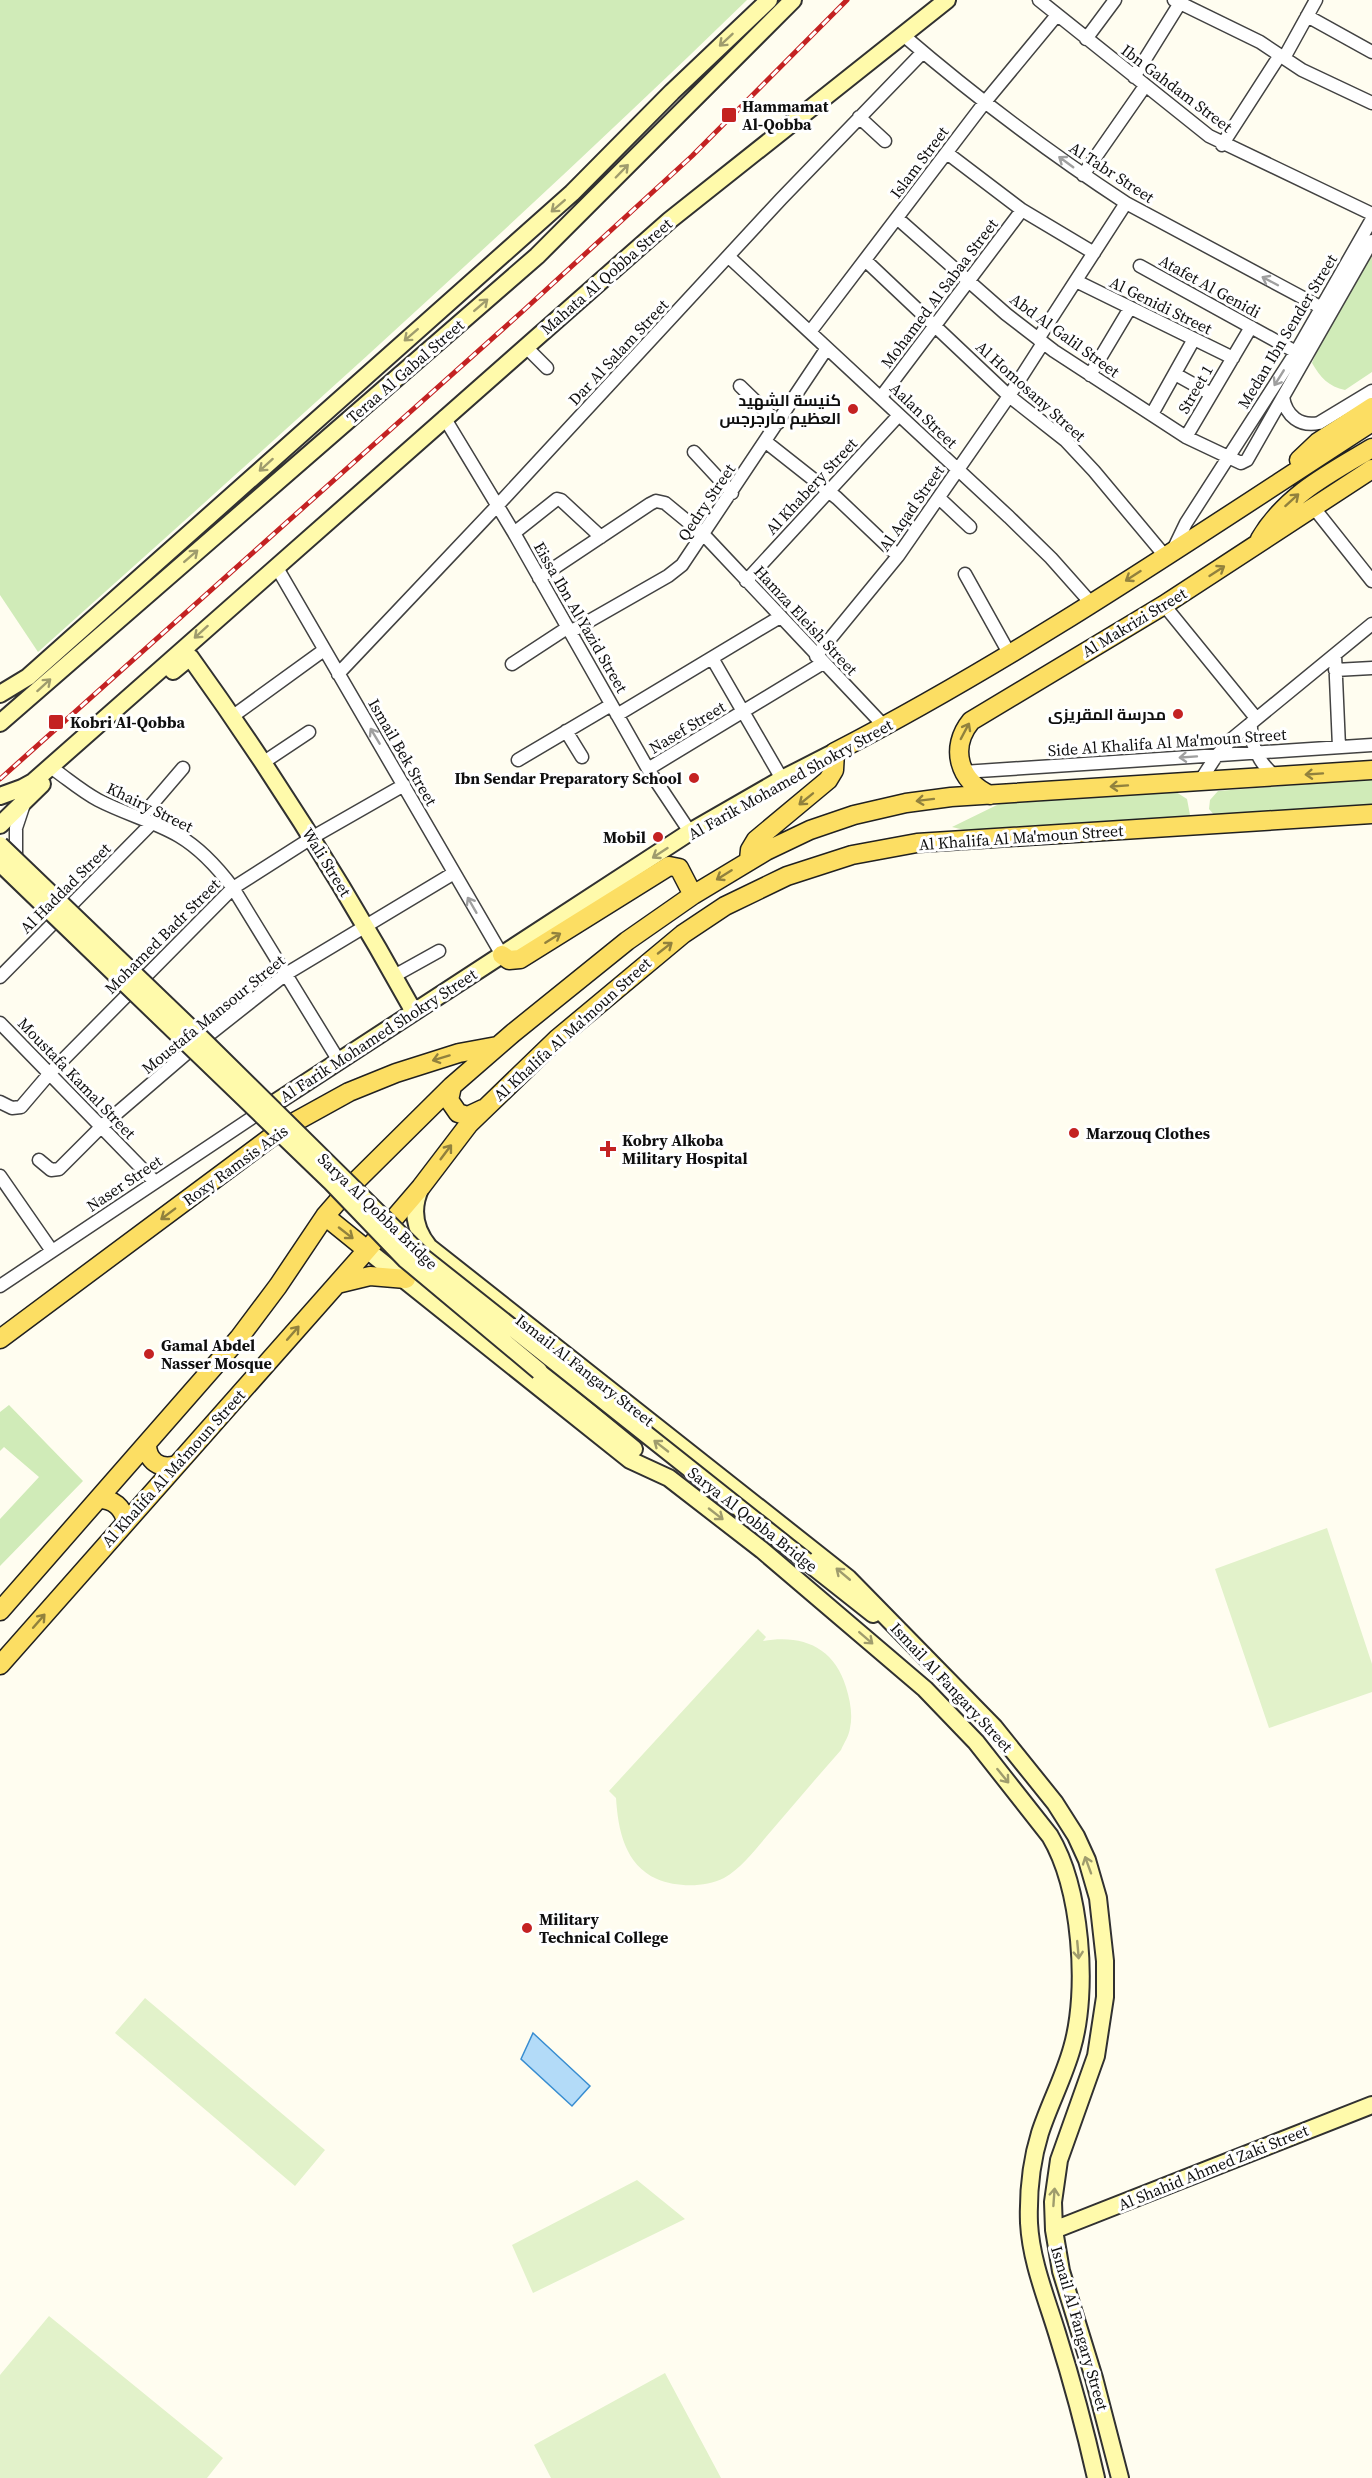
<svg xmlns="http://www.w3.org/2000/svg" width="1372" height="2478" viewBox="0 0 1372 2478" font-family="'Source Serif 4',Cairo,serif">
<style>
.green{fill:#d0ebb8}
.pitch{fill:#e2f2ca}
.water{fill:#b3dbf8;stroke:#388dd1;stroke-width:1.5}
.lines{fill:none;stroke-linecap:round;stroke-linejoin:round}
.street-casing{stroke:#424242;stroke-width:15}
.secondary-casing{stroke:#313131;stroke-width:20}
.primary-casing{stroke:#202020;stroke-width:21}
.street{stroke:#fff;stroke-width:12}
.secondary{stroke:#fffaab;stroke-width:16}
.primary{stroke:#fcde63;stroke-width:18}
.rail-casing{stroke:#c42222;stroke-width:5}
.rail{stroke:#fff;stroke-width:3;stroke-dasharray:9;stroke-linecap:butt}
.secondary-bridge-casing{stroke:#313131;stroke-width:20;stroke-linecap:butt}
.secondary-bridge{stroke:#fffaab;stroke-width:16}
.oneway{stroke:#9f9c6d}
.oneway2{stroke:#9f9f9f}
.oneway3{stroke:#91813d}
.poi-dot{fill:#c42222;stroke:#fff;stroke-width:2}
.labels{text-anchor:middle;stroke-width:6;stroke-linejoin:round;paint-order:stroke}
.street-label{font-size:16px;fill:#0f0f0f;stroke:#fff}
.poi-label{font-size:16px;font-weight:bold;fill:#0f0f0f;stroke:#fff;text-anchor:start}
</style>
<rect width="100%" height="100%" fill="#fffdf0"/>
<path class="green" d="M0,0H747C516,224 277,438 38,652L0,595Z
M1372,246V372L1345,390C1329,387 1320,377 1312,363L1326,329Z
M1372,779V805L1215,816L1209,809L1210,800L1218,791Z
M1176,792L1187,799L1190,815L1182,821L977,833L952,827L999,804Z
M9,1405L83,1481L0,1566V1519L39,1477L4,1447L0,1451V1412Z"/>
<path class="pitch" d="M1327,1528L1372,1664V1692L1269,1728L1215,1569Z
M758,1629L766,1637L763,1641C802,1634 834,1647 846,1687C850,1700 853,1715 850,1728C849,1736 844,1743 841,1750C818,1776 795,1803 772,1830C758,1846 743,1867 724,1878C704,1888 676,1887 657,1879C625,1865 618,1830 616,1798L609,1791Z
M145,1998L325,2150L295,2186L115,2033Z
M637,2180L685,2219L533,2293L512,2245Z
M49,2316L223,2458L207,2478H0V2375Z
M665,2373L721,2478H551L534,2445Z"/>
<path class="water" d="M533,2033L590,2086L572,2106L521,2059Z"/>
<g class="lines">
<defs>
<path id="street" d="M1039,0L1209,136L1372,214
M1174,0L1260,42L1302,70L1372,103
M1307,16L1372,52
M903,35C974,96 1048,152 1126,203L1322,308
M1086,39L1115,0
M1284,58L1316,0
M1134,77L1180,3
M859,117L885,141
M1222,145L1280,55
M947,153L1022,210L1094,253
M1083,175L1145,86
M897,218L1006,314L1054,351L1186,437L1241,463L1247,460L1372,241
M729,257L1009,517L1051,558L1091,603
M865,260L1009,396L1065,440L1094,471L1165,556
M1140,266L1296,352
M1076,281L1233,358
M810,332L985,102L1057,15
M1038,339L1126,203
M525,346L547,368
M1175,374L1211,394
M1090,375L1130,308
M740,386L778,423
M881,397L1022,210
M1283,397C1286,416 1300,427 1319,423L1372,391
M1152,414L1194,339
M444,417L514,533L648,769L690,832
M1186,437L1251,327
M766,442L837,498L898,556
M694,452L732,493
M939,498L970,527
M1314,508L1372,581
M514,533L557,499L561,500L601,537
M1173,550L1186,523L1296,352L1372,219
M276,566L502,955
M965,574L1009,653
M539,578L650,504L656,501L665,503L704,535L885,727
M746,581L899,415
M1164,605L1256,718
M570,632L668,576L682,565L827,348
M1335,655L1339,747
M816,656L898,556L1009,396L1043,343
M712,658L782,779
M512,664L567,628
M1335,670L1372,668
M338,674L497,506L781,199L923,52
M617,715L780,617
M233,716L324,650
M1251,723C1250,745 1258,762 1275,776
M566,731L582,757
M518,760L611,705
M264,762L309,732
M648,769L823,663
M56,771C70,781 83,792 98,800C125,814 153,821 179,836C201,849 218,868 233,888L339,1061
M963,772L1372,745
M1200,781L1217,755L1233,738L1372,624
M141,817L183,768
M16,860V828L24,804
M394,976L439,951
M0,977L153,822
M0,1023L155,1182
M0,1102L12,1108L21,1107L50,1073L233,888L313,837L404,785
M39,1160L51,1170L59,1169L102,1126L201,1041L286,974L454,873
M0,1176L52,1251
M0,1286L265,1109"/>
<path id="secondary" d="M173,671L190,657C272,771 346,889 414,1012
M0,694L28,677L572,193L672,92L769,0
M0,723L537,256L793,0
M0,796L22,788L33,782L670,220L947,0
M0,825L42,784
M267,1108L690,832L782,779L835,752
M421,1187C411,1208 414,1229 429,1247L848,1578L994,1727L1055,1803L1076,1836L1087,1860L1098,1898L1105,1961V1997L1096,2056L1059,2160L1053,2202L1054,2230L1061,2271L1094,2378L1120,2478
M367,1250L630,1460L669,1478L762,1550L925,1689L976,1742L1050,1836C1081,1888 1089,1990 1072,2048C1064,2077 1049,2105 1040,2133C1031,2162 1028,2193 1029,2223C1031,2261 1046,2297 1057,2333C1072,2381 1085,2429 1096,2478
M539,1371L634,1449
M806,1561L873,1614
M1054,2230L1372,2105"/>
<path id="primary" d="M1299,460L1318,442L1372,407
M1260,539C1286,495 1330,473 1372,448
M990,795C959,781 949,748 971,721L1164,605L1372,469
M749,860L750,850L756,840L828,780L834,770L835,752C1021,656 1196,536 1372,422
M502,955L509,960L520,959L669,866L679,868L693,895
M452,1086L449,1100L458,1113L468,1116L483,1109
M325,1216L367,1250
M337,1284L370,1276L406,1279
M0,1339L282,1129L349,1092L396,1073L459,1053L497,1046
M147,1444C147,1461 160,1470 176,1465
M99,1499C113,1499 123,1507 126,1522
M0,1611L239,1338L278,1286L325,1216L352,1185L452,1086L513,1033L627,941L693,895L766,851L810,830L854,815L906,803L951,797L1372,770
M0,1665L367,1250L421,1187L469,1124L557,1039L683,934L725,906L787,876L852,855L917,843L1372,814"/>
</defs>
<use href="#street" class="street-casing"/>
<use href="#secondary" class="secondary-casing"/>
<use href="#primary" class="primary-casing"/>
<use href="#street" class="street"/>
<use href="#secondary" class="secondary"/>
<use href="#primary" class="primary"/>
<defs>
<path id="rail" d="M0,779L524,310L692,156L847,0"/>
</defs>
<use href="#rail" class="rail-casing"/>
<use href="#rail" class="rail"/>
<defs>
<path id="secondary-bridge" d="M0,845L200,1037L424,1258L806,1561
M0,863L331,1182L405,1259L539,1371"/>
</defs>
<use href="#secondary-bridge" class="secondary-bridge-casing"/>
<use href="#secondary-bridge" class="secondary-bridge"/>
</g>
<defs><path id="oneway-shaft" d="M-6 0H5M1.5-3L5.5 0L1.5 3" fill="none" stroke-width="1.6" stroke-linecap="round" stroke-linejoin="round" transform="scale(1.5)"/></defs>
<g class="oneway">
<use href="#oneway-shaft" transform="translate(726 40) rotate(137)"/>
<use href="#oneway-shaft" transform="translate(622 171) rotate(-46)"/>
<use href="#oneway-shaft" transform="translate(558 206) rotate(139)"/>
<use href="#oneway-shaft" transform="translate(481 305) rotate(-41)"/>
<use href="#oneway-shaft" transform="translate(411 335) rotate(139)"/>
<use href="#oneway-shaft" transform="translate(266 465) rotate(138)"/>
<use href="#oneway-shaft" transform="translate(191 556) rotate(-41)"/>
<use href="#oneway-shaft" transform="translate(201 632) rotate(138)"/>
<use href="#oneway-shaft" transform="translate(44 685) rotate(-42)"/>
<use href="#oneway-shaft" transform="translate(660 853) rotate(147)"/>
<use href="#oneway-shaft" transform="translate(661 1446) rotate(-142)"/>
<use href="#oneway-shaft" transform="translate(716 1514) rotate(38)"/>
<use href="#oneway-shaft" transform="translate(843 1574) rotate(-140)"/>
<use href="#oneway-shaft" transform="translate(866 1638) rotate(41)"/>
<use href="#oneway-shaft" transform="translate(1003 1776) rotate(51)"/>
<use href="#oneway-shaft" transform="translate(1088 1865) rotate(-110)"/>
<use href="#oneway-shaft" transform="translate(1078 1950) rotate(85)"/>
<use href="#oneway-shaft" transform="translate(1054 2197) rotate(-86)"/>
</g>
<g class="oneway2">
<use href="#oneway-shaft" transform="translate(1066 162) rotate(-144)"/>
<use href="#oneway-shaft" transform="translate(1270 281) rotate(-152)"/>
<use href="#oneway-shaft" transform="translate(1279 378) rotate(122)"/>
<use href="#oneway-shaft" transform="translate(375 736) rotate(-121)"/>
<use href="#oneway-shaft" transform="translate(1188 757) rotate(176)"/>
<use href="#oneway-shaft" transform="translate(472 905) rotate(-120)"/>
</g>
<g class="oneway3">
<use href="#oneway-shaft" transform="translate(1292 500) rotate(-42)"/>
<use href="#oneway-shaft" transform="translate(1217 571) rotate(-33)"/>
<use href="#oneway-shaft" transform="translate(1133 576) rotate(147)"/>
<use href="#oneway-shaft" transform="translate(965 731) rotate(-62)"/>
<use href="#oneway-shaft" transform="translate(1314 774) rotate(176)"/>
<use href="#oneway-shaft" transform="translate(1119 786) rotate(176)"/>
<use href="#oneway-shaft" transform="translate(806 799) rotate(141)"/>
<use href="#oneway-shaft" transform="translate(925 800) rotate(173)"/>
<use href="#oneway-shaft" transform="translate(724 875) rotate(148)"/>
<use href="#oneway-shaft" transform="translate(553 938) rotate(-32)"/>
<use href="#oneway-shaft" transform="translate(665 948) rotate(-38)"/>
<use href="#oneway-shaft" transform="translate(441 1058) rotate(163)"/>
<use href="#oneway-shaft" transform="translate(446 1152) rotate(-53)"/>
<use href="#oneway-shaft" transform="translate(168 1214) rotate(143)"/>
<use href="#oneway-shaft" transform="translate(346 1233) rotate(38)"/>
<use href="#oneway-shaft" transform="translate(293 1333) rotate(-49)"/>
<use href="#oneway-shaft" transform="translate(39 1621) rotate(-49)"/>
</g>
<g class="poi-dot">
<rect x="721" y="107" width="16" height="16" rx="3"/>
<circle cx="853" cy="409" r="6"/>
<circle cx="1178" cy="714" r="6"/>
<rect x="48" y="714" width="16" height="16" rx="3"/>
<circle cx="694" cy="778" r="6"/>
<circle cx="658" cy="837" r="6"/>
<circle cx="1074" cy="1133" r="6"/>
<path d="M605 1140h6v6h6v6h-6v6h-6v-6h-6v-6h6z"/>
<circle cx="149" cy="1354" r="6"/>
<circle cx="527" cy="1928" r="6"/>
</g>
<g class="labels">
<g class="street-label">
<text transform="translate(1177 88) rotate(37)" y="6">Ibn Gahdam Street</text>
<text transform="translate(919 162) rotate(-53)" y="6">Islam Street</text>
<text transform="translate(1112 172) rotate(33)" y="6">Al Tabr Street</text>
<text transform="translate(606 276) rotate(-41)" y="6">Mahata Al Qobba Street</text>
<text transform="translate(1210 286) rotate(29)" y="6">Atafet Al Genidi</text>
<text transform="translate(939 293) rotate(-53)" y="6">Mohamed Al Sabaa Street</text>
<text transform="translate(1161 305) rotate(26)" y="6">Al Genidi Street</text>
<text transform="translate(1287 331) rotate(-59)" y="6">Medan Ibn Sender Street</text>
<text transform="translate(1065 335) rotate(36)" y="6">Abd Al Galil Street</text>
<text transform="translate(618 352) rotate(-47)" y="6">Dar Al Salam Street</text>
<text transform="translate(405 371) rotate(-41)" y="6">Teraa Al Gabal Street</text>
<text transform="translate(1195 389) rotate(-60)" y="6">Street 1</text>
<text transform="translate(1031 391) rotate(42)" y="6">Al Homosany Street</text>
<text transform="translate(924 415) rotate(44)" y="6">Aalan Street</text>
<text transform="translate(811 486) rotate(-47)" y="6">Al Khabery Street</text>
<text transform="translate(706 502) rotate(-56)" y="6">Qedry Street</text>
<text transform="translate(911 508) rotate(-55)" y="6">Al Aqad Street</text>
<text transform="translate(581 617) rotate(60)" y="6">Eissa Ibn Al Yazid Street</text>
<text transform="translate(806 620) rotate(47)" y="6">Hamza Eleish Street</text>
<text transform="translate(1134 622) rotate(-31)" y="6">Al Makrizi Street</text>
<text transform="translate(687 727) rotate(-31)" y="6">Nasef Street</text>
<text transform="translate(1167 742) rotate(-4)" y="6">Side Al Khalifa Al Ma'moun Street</text>
<text transform="translate(403 752) rotate(60)" y="6">Ismail Bek Street</text>
<text transform="translate(790 779) rotate(-29)" y="6">Al Farik Mohamed Shokry Street</text>
<text transform="translate(150 807) rotate(26)" y="6">Khairy Street</text>
<text transform="translate(1021 837) rotate(-4)" y="6">Al Khalifa Al Ma'moun Street</text>
<text transform="translate(327 862) rotate(58)" y="6">Wali Street</text>
<text transform="translate(65 888) rotate(-45)" y="6">Al Haddad Street</text>
<text transform="translate(162 936) rotate(-45)" y="6">Mohamed Badr Street</text>
<text transform="translate(213 1014) rotate(-39)" y="6">Moustafa Mansour Street</text>
<text transform="translate(572 1029) rotate(-42)" y="6">Al Khalifa Al Ma'moun Street</text>
<text transform="translate(378 1035) rotate(-33)" y="6">Al Farik Mohamed Shokry Street</text>
<text transform="translate(77 1078) rotate(46)" y="6">Moustafa Kamal Street</text>
<text transform="translate(235 1165) rotate(-36)" y="6">Roxy Ramsis Axis</text>
<text transform="translate(124 1183) rotate(-34)" y="6">Naser Street</text>
<text transform="translate(378 1211) rotate(44)" y="6">Sarya Al Qobba Bridge</text>
<text transform="translate(585 1370) rotate(38)" y="6">Ismail Al Fangary Street</text>
<text transform="translate(173 1468) rotate(-48)" y="6">Al Khalifa Al Ma'moun Street</text>
<text transform="translate(753 1519) rotate(38)" y="6">Sarya Al Qobba Bridge</text>
<text transform="translate(952 1687) rotate(47)" y="6">Ismail Al Fangary Street</text>
<text transform="translate(1213 2167) rotate(-22)" y="6">Al Shahid Ahmed Zaki Street</text>
<text transform="translate(1080 2328) rotate(74)" y="6">Ismail Al Fangary Street</text>
</g>
<g class="poi-label">
<text x="742" y="112">Hammamat<tspan x="742" dy="18">Al-Qobba</tspan></text>
<text x="841" y="406" text-anchor="end">كنيسة الشهيد<tspan x="841" dy="18">العظيم مارجرجس</tspan></text>
<text x="1166" y="720" text-anchor="end">مدرسة المقريزى</text>
<text x="70" y="728">Kobri Al-Qobba</text>
<text x="682" y="784" text-anchor="end">Ibn Sendar Preparatory School</text>
<text x="646" y="843" text-anchor="end">Mobil</text>
<text x="1086" y="1139">Marzouq Clothes</text>
<text x="622" y="1146">Kobry Alkoba<tspan x="622" dy="18">Military Hospital</tspan></text>
<text x="161" y="1351">Gamal Abdel<tspan x="161" dy="18">Nasser Mosque</tspan></text>
<text x="539" y="1925">Military<tspan x="539" dy="18">Technical College</tspan></text>
</g>
</g>
</svg>
